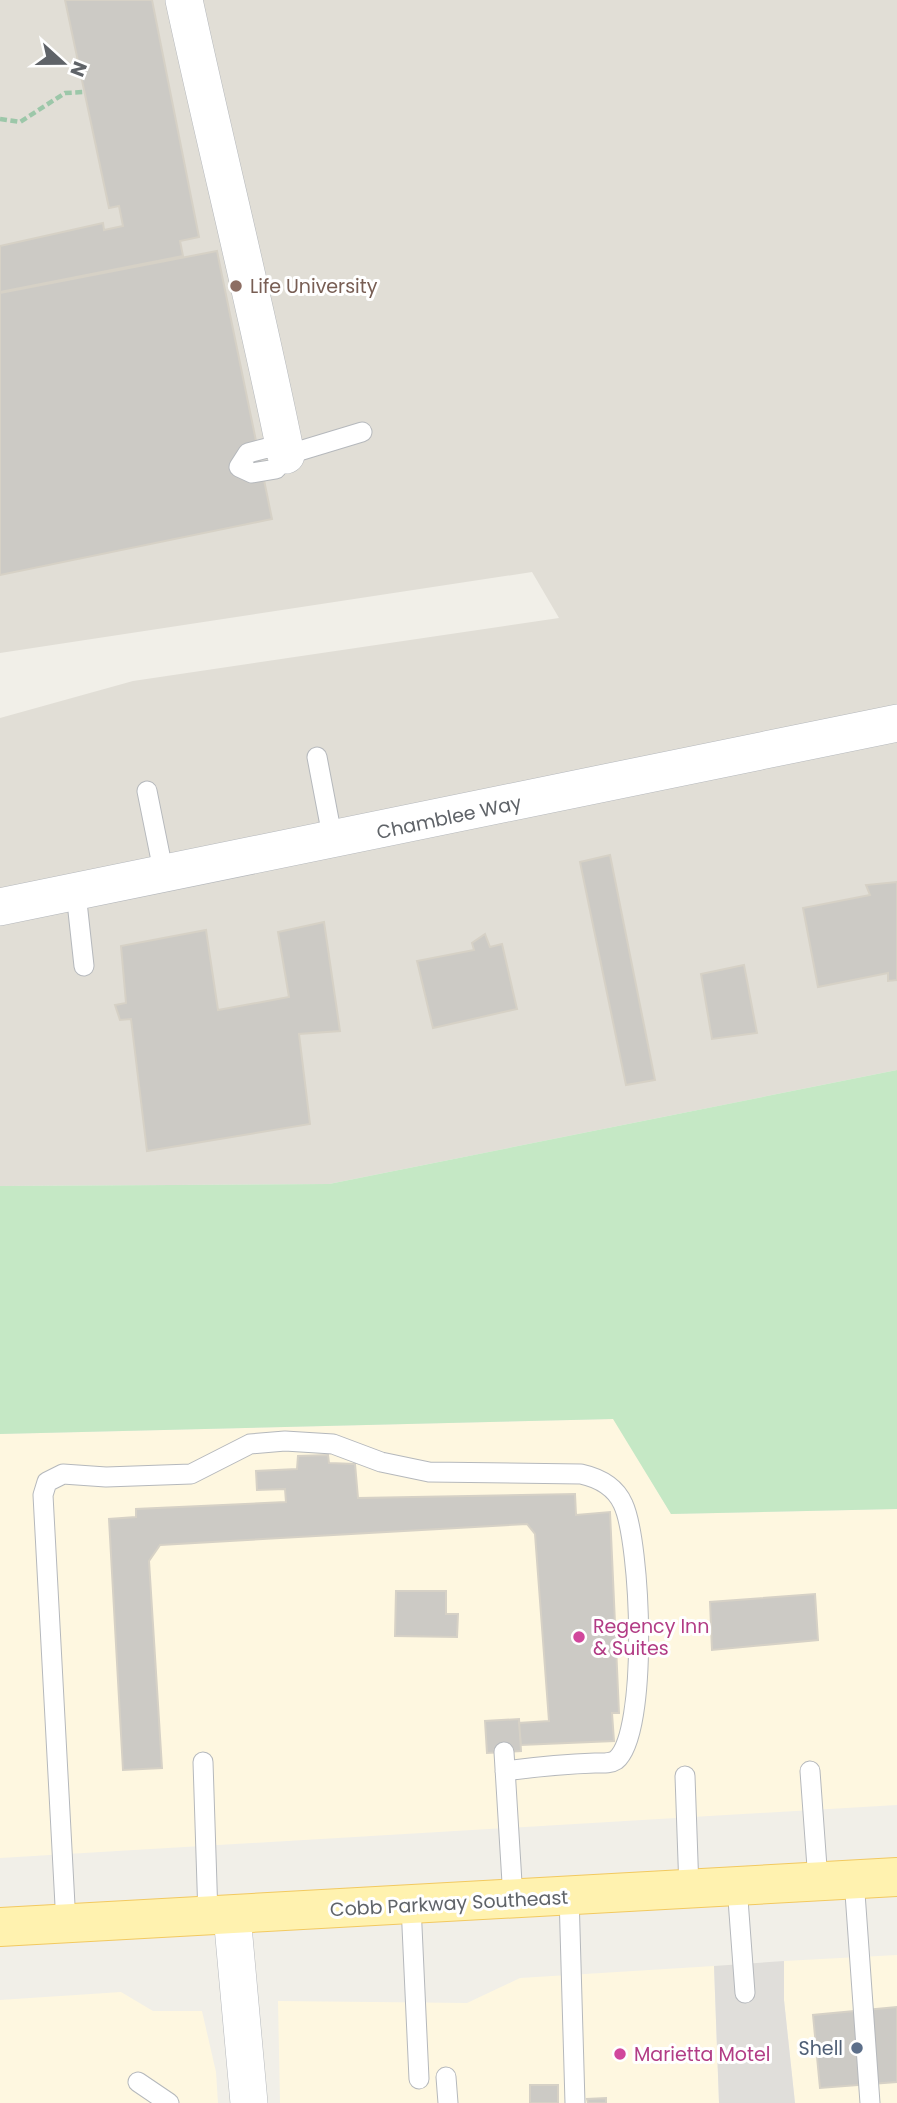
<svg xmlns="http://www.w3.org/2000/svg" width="897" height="2103" viewBox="0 0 897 2103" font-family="Poppins,sans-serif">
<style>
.commercial{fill:#fef7e0}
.industrial{fill:#e0deda}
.education{fill:#e1ded6}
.green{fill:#c5e8c5}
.building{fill:#cccac5;stroke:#d6d1c6;stroke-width:2}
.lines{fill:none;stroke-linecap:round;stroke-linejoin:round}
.lane-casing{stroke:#b5b8bc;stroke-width:21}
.street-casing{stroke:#b5b8bc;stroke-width:38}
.primary-casing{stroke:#f2c960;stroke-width:40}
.path{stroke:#9cc7a9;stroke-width:4.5;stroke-dasharray:7 3.5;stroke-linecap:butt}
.lane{stroke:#fff;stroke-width:19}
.street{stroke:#fff;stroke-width:37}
.primary{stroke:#fff2af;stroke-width:38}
.education-dot{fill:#8d6e63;stroke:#fff;stroke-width:2.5}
.hotel-dot{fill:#d1479c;stroke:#fff;stroke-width:2.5}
.service-dot{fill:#5c6f8a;stroke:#fff;stroke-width:2.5}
.labels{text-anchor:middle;stroke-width:6;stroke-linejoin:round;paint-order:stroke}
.education-label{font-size:19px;fill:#785e54;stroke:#fff;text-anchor:start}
.street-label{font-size:19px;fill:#5f6368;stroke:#fff}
.hotel-label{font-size:19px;fill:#b23c85;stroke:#fff;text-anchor:start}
.service-label{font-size:19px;fill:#4e5e75;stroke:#fff;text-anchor:end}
</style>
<rect width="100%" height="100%" fill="#f1efe8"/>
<path class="commercial" d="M614,1419L671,1514L897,1509V1805L0,1858V1431L1,1434Z
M897,1955V2103H795L784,2000V1961Z
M714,1966L719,2103H280L278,2001L467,2003L520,1978Z
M121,1992L153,2011H202L216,2072L218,2103H0V2000Z"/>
<path class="industrial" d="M784,1961V2000L795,2103H719L714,1966Z"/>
<path class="education" d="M0,0H897V1070L329,1184L0,1186V718L133,681L559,618L532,572L0,653Z"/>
<path class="green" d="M897,1070V1509L671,1514L613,1419L0,1434V1186L329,1184Z"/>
<path class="building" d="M65,0H152L199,237L180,241L183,256L0,292V246L103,223L104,230L123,226L119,206L109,208Z
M217,251L272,519L0,575V293Z
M610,855L655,1080L626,1085L580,862Z
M897,882V980L888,981V973L818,987L803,908L870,895L866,885Z
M324,922L340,1031L299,1034L310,1124L147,1151L131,1019L120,1020L115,1005L126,1003L121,946L206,930L218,1010L289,997L278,932Z
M485,934L490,947L502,944L517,1009L433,1028L417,961L474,950L472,943Z
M744,965L757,1033L712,1039L701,974Z
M328,1455L329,1463L355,1464L358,1498L575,1494L576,1515L610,1512L619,1713H612L614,1741L521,1745L519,1723L549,1721L535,1534L527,1524L160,1545L149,1561L162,1768L123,1770L109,1519L136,1517V1509L286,1502L285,1489L257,1490L256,1471L297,1469L298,1456Z
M396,1591H446V1614H458L457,1637L395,1636Z
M815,1594L818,1640L712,1650L710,1602Z
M519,1719L521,1751L487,1753L485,1721Z
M897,2007V2082L820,2088L813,2015Z
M530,2085H558V2103H530Z
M606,2098V2103H588L587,2099Z"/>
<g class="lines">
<defs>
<path id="lane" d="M286,455L271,447L248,453L239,467L252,473L276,469L286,455L362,432
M317,757L333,841
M147,791L164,875
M76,893L84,966
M504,1752L513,1899
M203,1762L208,1916
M810,1771L818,1881
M685,1776L689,1889
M854,1879L870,2103
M737,1886L745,1993
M569,1895L575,2103
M411,1905L419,2079
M66,1924L43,1495L47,1482L63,1474L106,1477L191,1474L250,1444L285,1441L333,1444L381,1462L429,1472L581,1474C599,1478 615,1486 623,1504C641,1542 649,1733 616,1760C610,1764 602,1763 595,1763C565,1764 535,1767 505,1771
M446,2077L448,2103
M138,2082L169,2103"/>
<path id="street" d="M184,0C217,152 255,302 286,455
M0,907L897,723
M232,1915L249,2103"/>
<path id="primary" d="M0,1927L897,1877"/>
</defs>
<use href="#lane" class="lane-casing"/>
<use href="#street" class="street-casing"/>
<use href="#primary" class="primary-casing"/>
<path class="path" d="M0,119L20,122L65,93L84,92"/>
<use href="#lane" class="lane"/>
<use href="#street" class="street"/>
<use href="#primary" class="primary"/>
</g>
<circle class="education-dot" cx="236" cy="286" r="7"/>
<g class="hotel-dot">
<circle cx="579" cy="1637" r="7"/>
<circle cx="620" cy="2054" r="7"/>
</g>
<circle class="service-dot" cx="857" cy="2048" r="7"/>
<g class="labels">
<g class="education-label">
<text x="250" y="293">Life University</text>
</g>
<g class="street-label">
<text transform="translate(449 817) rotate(-12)" y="7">Chamblee Way</text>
<text transform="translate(449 1903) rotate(-3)" y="7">Cobb Parkway Southeast</text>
</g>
<g class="hotel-label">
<text x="593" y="1633">Regency Inn<tspan x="593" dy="22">&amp; Suites</tspan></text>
<text x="634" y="2061">Marietta Motel</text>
</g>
<g class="service-label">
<text x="843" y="2055">Shell</text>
</g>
</g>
<g transform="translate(63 63) rotate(111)" stroke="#ffffff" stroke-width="5" paint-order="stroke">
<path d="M0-5L12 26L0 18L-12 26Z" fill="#5f6368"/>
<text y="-10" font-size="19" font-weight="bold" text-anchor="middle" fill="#5f6368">N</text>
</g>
</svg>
